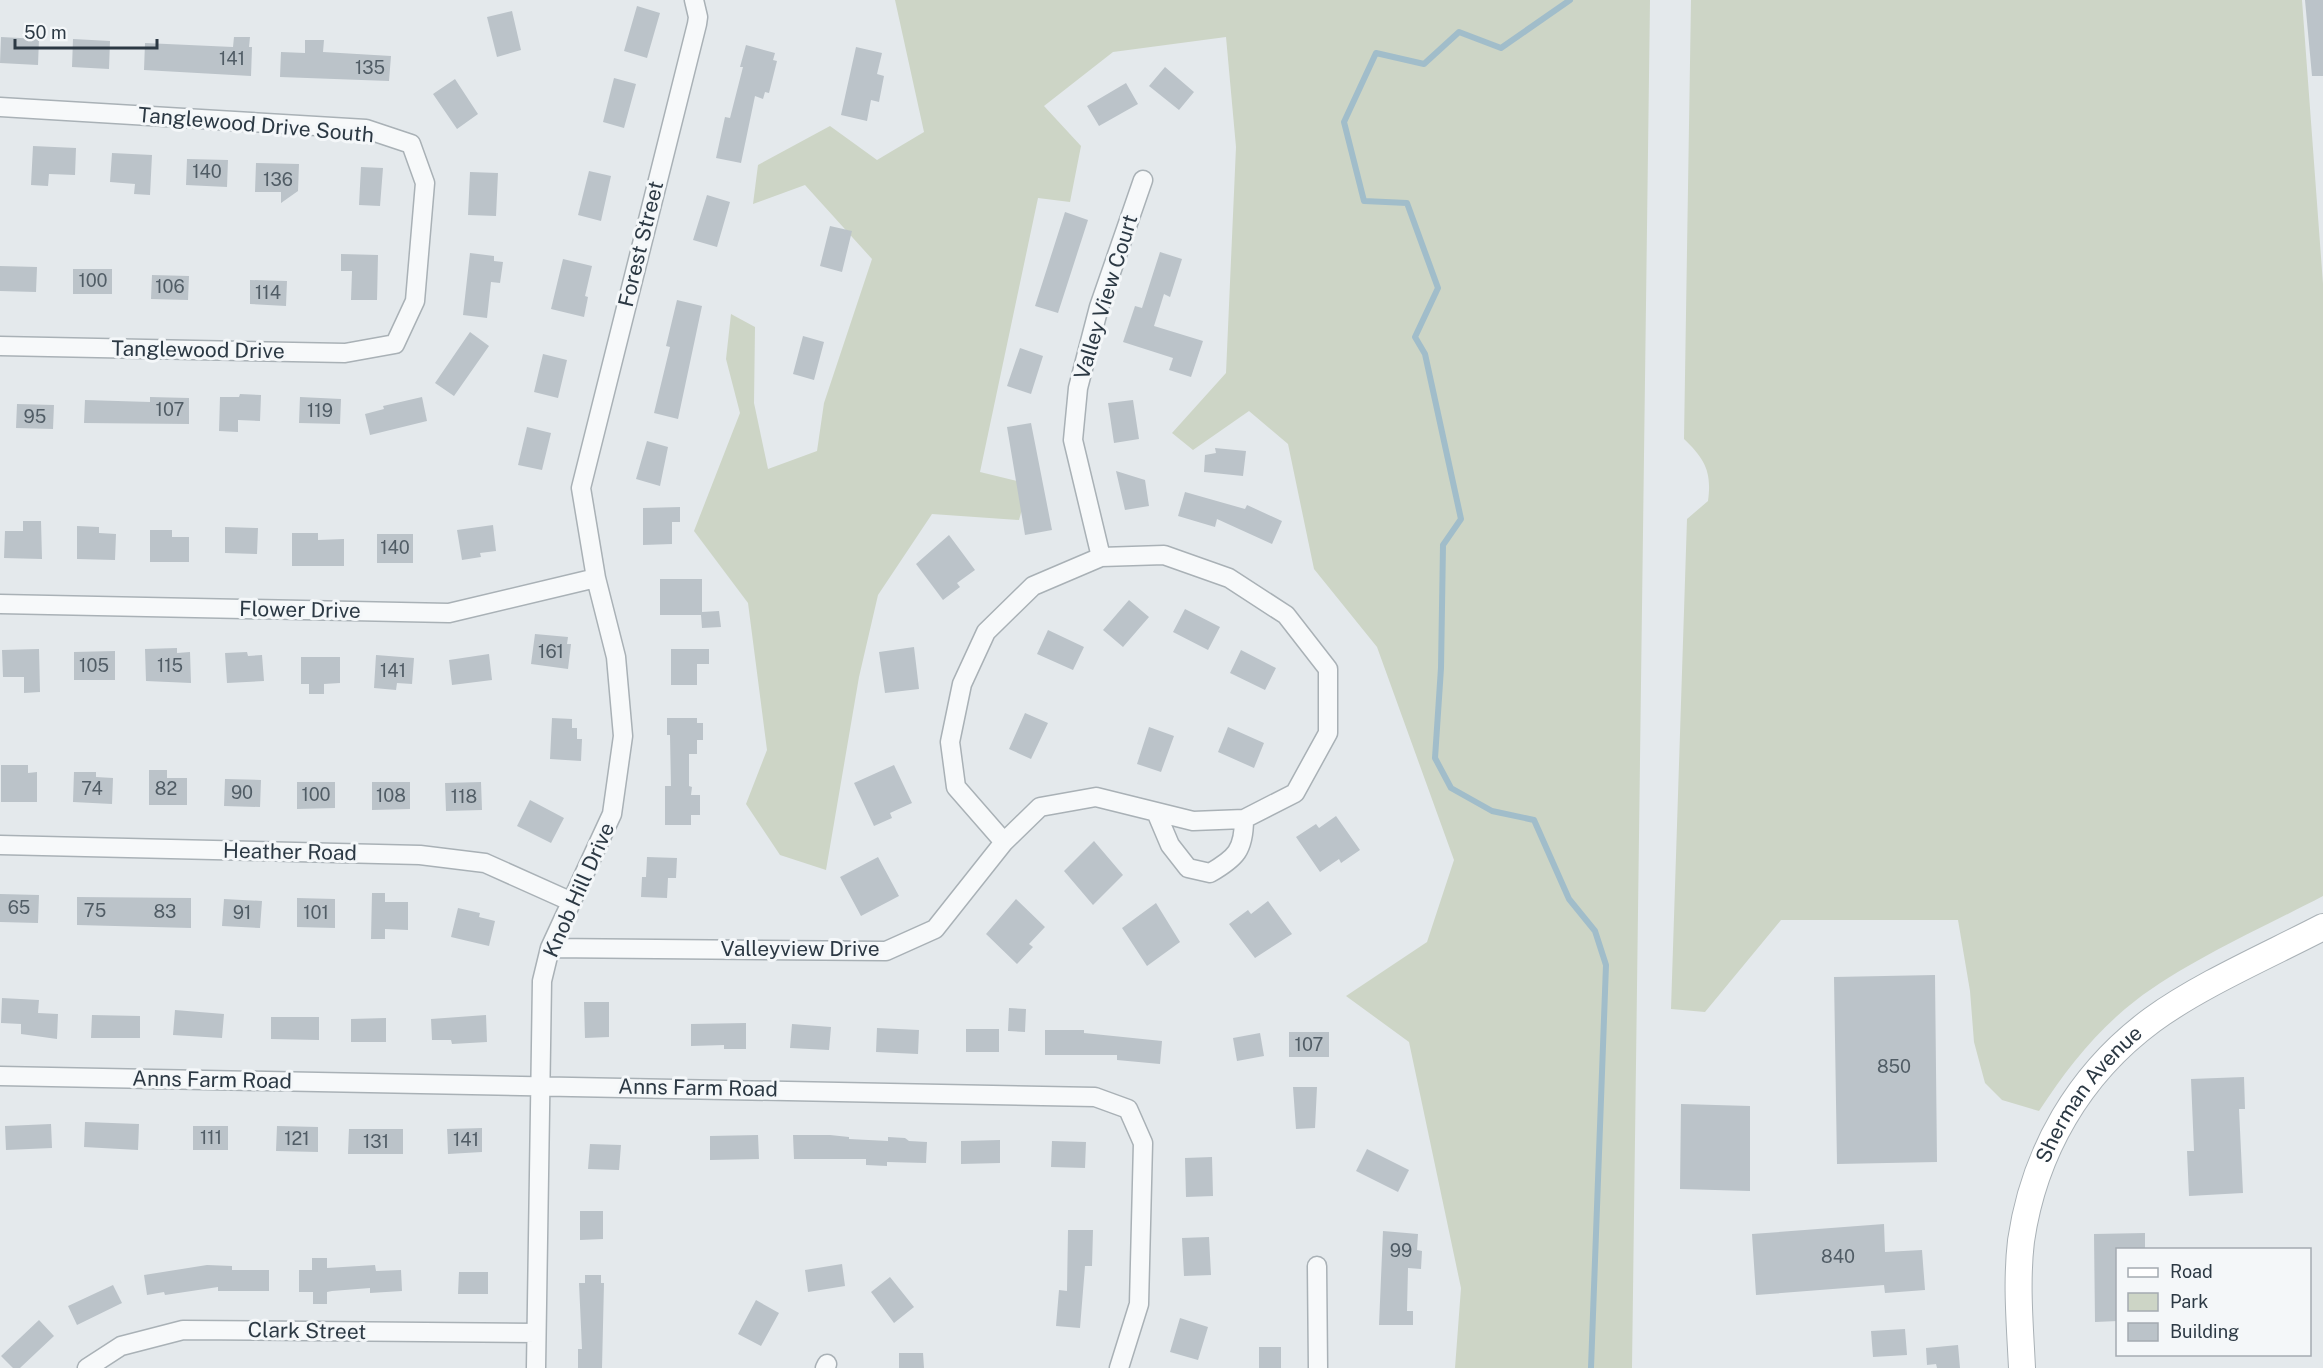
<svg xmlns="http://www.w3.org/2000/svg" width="2323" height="1368" viewBox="0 0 2323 1368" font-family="'Public Sans',sans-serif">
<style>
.green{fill:#cdd5c6}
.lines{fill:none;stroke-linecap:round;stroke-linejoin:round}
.stream{stroke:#a1bdca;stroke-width:6}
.building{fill:#bbc3c9}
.minor-casing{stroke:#a9b1b6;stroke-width:21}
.secondary-casing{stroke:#a9b1b6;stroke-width:28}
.minor{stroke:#f7f9fa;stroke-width:18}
.secondary{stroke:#fff;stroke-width:26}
.labels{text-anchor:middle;stroke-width:6;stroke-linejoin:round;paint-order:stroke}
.number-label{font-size:18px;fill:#505c65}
.street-label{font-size:21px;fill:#2c3944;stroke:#f4f7f9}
</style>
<rect width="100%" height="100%" fill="#e4e9ec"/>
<path class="green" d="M895,0H1650L1632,1368H1455L1461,1288L1409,1042L1346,996L1427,942L1454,860L1377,647L1314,569L1288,444L1249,411L1193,450L1172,433L1226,373L1236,147L1226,37L1113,52L1044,106L1081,146L1070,202L1038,198L980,472L1029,484L1019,520L932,514L878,595L859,677L826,870L780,855L746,804L767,750L748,603L694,531L740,413L726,359L731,314L755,327L754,403L768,469L817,451L824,403L872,259L805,185L753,204L758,165L830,126L877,160L924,132Z
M1691,0H2302L2323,284V896C2264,927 2187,961 2135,1001C2095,1032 2066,1070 2039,1111L2002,1100L1985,1083L1974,1042L1970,991L1958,920H1781L1705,1012L1671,1009L1687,519L1708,501C1712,472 1705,459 1684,439Z"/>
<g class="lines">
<path class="stream" d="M1570,0L1501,48L1459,32L1424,64L1376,53L1344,122L1364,201L1407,203L1438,288L1415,337L1425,354L1461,519L1443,545L1441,668L1435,758L1451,788L1492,811L1534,820L1569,899L1595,931L1606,965L1591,1368"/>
</g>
<path class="building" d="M2305,0H2323V76H2312Z
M637,6L660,13L647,58L624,51Z
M512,11L521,50L497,57L487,17Z
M1,37L39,39L38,65L0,63Z
M234,37H250L249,47H252L251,76L144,70L145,43L233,47Z
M73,39L110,41L109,69L72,67Z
M305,40H324L323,52L391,56L389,81L280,77L281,52L305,53Z
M746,45L775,53L773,60L777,61L769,93L765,92L763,99L755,96L741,163L716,158L725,117L730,118L743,67H740Z
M856,47L882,53L877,74L884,76L879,102L871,100L867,121L841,115Z
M1165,67L1194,92L1179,110L1149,86Z
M614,78L636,84L624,128L603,122Z
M455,79L478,114L457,129L433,94Z
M1126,83L1138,104L1099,126L1087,106Z
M33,146L76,148L75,175L49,174L48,186L31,185Z
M112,153L152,155L150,195L134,194L135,184L110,182Z
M187,159L228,160L227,187L186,185Z
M256,163L299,164L298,191L281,203V192H255Z
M361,167L383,168L380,206L359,205Z
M589,171L611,176L601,221L578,215Z
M470,172L498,173L496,216L468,215Z
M707,195L730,202L717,247L693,240Z
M1065,212L1088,220L1058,313L1035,306Z
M830,226L852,231L842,272L820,266Z
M1160,252L1182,259L1170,297L1164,294L1154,326L1203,341L1191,377L1169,370L1173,358L1123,342L1135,306L1142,308Z
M470,253L494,256V261L503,262L500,283L491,282L487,318L463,315Z
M341,254L378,255L377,300H351L352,271H341Z
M563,259L592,266L585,296L588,297L584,317L551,309Z
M0,266L37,267L36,292L0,291Z
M73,269H112V294H73Z
M152,275L189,276L188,300L151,299Z
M250,280L287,281L286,306L250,304Z
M677,300L702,306L678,419L654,413L670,347L666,346Z
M470,332L489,346L454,396L435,383Z
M803,336L824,342L814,380L793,374Z
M1020,348L1043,356L1031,394L1007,386Z
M543,354L567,360L558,398L534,392Z
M240,394L261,395L260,421L238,420V432L219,431L220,397H239Z
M150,397L189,398V424L84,423L85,400L150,402Z
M300,397L341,399L340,424L299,423Z
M422,397L427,421L370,435L365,414L384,409L383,406Z
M1133,400L1139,439L1114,443L1108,403Z
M17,404L54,405L53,429L16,428Z
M1031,423L1052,530L1025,535L1007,427Z
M527,427L551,433L542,470L518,465Z
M647,441L668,447L660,486L636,479Z
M1215,448L1246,451L1243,476L1204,472L1205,455L1216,453Z
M1116,471L1145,480L1149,506L1125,510Z
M1185,492L1245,509L1247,505L1282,521L1272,544L1217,519L1215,527L1178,516Z
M680,507V522H672V544L643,545V508Z
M23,521H41L42,559L4,558L5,531H23Z
M493,525L496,551L480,553L481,557L462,560L457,530Z
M77,526L99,527V533L116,534L115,560L77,559Z
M225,527L258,528L257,554L225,553Z
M150,530H172V537H189V562H150Z
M292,533H318V540L344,539V566H292Z
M377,534H413V563H377Z
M949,535L975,570L957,583L960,587L943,600L916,564Z
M660,579H702V612L719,611L721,627L702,628L701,615H660Z
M1129,600L1149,617L1123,647L1103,630Z
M1185,609L1220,627L1208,650L1173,632Z
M1048,630L1084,647L1073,670L1037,654Z
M535,634L568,637L567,644H571L568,669L531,664Z
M914,647L919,689L885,693L879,652Z
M177,648V653L190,652L191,683L146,681L145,649Z
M39,649L40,692L24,693V677H3L2,650Z
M671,649H709V664H697V685H671Z
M1241,650L1276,668L1265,690L1230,673Z
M115,651V680H74V652Z
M247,652L248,656L262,655L264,681L227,683L225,653Z
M489,654L492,680L452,685L449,660Z
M376,655L414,658L412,684L397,683L396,690L374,688Z
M301,657H340V683L324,684V694H309V684H301Z
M1025,713L1048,723L1031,759L1009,749Z
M552,718L572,719V728H577V739H582L581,761L550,759Z
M667,718H697V723H703V740H697V754H689V786L692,787L691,795H700V815H691V825H665V786H671L670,735H667Z
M1149,727L1174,736L1161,772L1137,764Z
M1228,727L1264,743L1254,768L1218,752Z
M1,765H28V773L37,772V802H1Z
M894,765L912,803L890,813L892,818L874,826L854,783Z
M149,770H167V778H187V805H149Z
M74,772H96V777L113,778L112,804L73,802Z
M225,779L261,780L260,807L224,806Z
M297,782H335V808L297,809Z
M372,782H410V809L372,810Z
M481,782L482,810L446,811L445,783Z
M530,800L564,818L551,843L517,826Z
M1336,816L1360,850L1341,863L1339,859L1320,872L1296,837L1316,824L1319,828Z
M1094,841L1123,875L1093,905L1064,871Z
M647,857L677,858L676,878H668L667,898L641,897L642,877H646Z
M878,857L899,896L861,916L840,877Z
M372,893H385V902H408V930L385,929V939H371Z
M0,894L39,895L38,923L0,922Z
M77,897L191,898V928L77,925Z
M297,898L335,899V928L297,927Z
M224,899L262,901L260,928L222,926Z
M1016,899L1045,927L1029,944L1033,947L1017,964L986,934Z
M1268,901L1292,934L1255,958L1229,924L1248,910L1251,914Z
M1156,903L1180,942L1147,966L1122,928Z
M458,908L480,913L479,917L495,921L489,946L451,937Z
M1935,975L1937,1162L1837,1164L1834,977Z
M2,998L39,1000L38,1013L58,1014L57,1039L21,1034V1024L1,1023Z
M584,1002H609V1037L585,1038Z
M1009,1008L1026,1009L1025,1032L1008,1031Z
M175,1010L224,1014L222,1038L173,1035Z
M92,1015L140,1016V1038H91Z
M486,1015L487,1042L452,1044L451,1040H432L431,1019Z
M271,1017H319V1040L271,1039Z
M386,1018V1042H351V1019Z
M746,1023V1049H724V1045L691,1046V1024Z
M792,1024L831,1027L829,1050L790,1048Z
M877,1028L919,1030L918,1054L876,1052Z
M966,1029H999V1052H966Z
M1045,1030H1084V1033L1162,1041L1160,1064L1117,1060V1055H1045Z
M1289,1032H1329V1057H1289Z
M1260,1033L1264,1056L1237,1061L1233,1038Z
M2244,1077L2245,1109H2239L2243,1193L2189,1196L2187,1151H2194L2191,1079Z
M1293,1087H1317L1315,1128L1296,1129Z
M1681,1104L1750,1106V1191L1680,1189Z
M85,1122L139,1124L138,1150L84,1147Z
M51,1124L52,1148L6,1150L5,1126Z
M193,1126H228V1150H193Z
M277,1126L318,1127V1152L276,1151Z
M482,1128V1152L448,1154L447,1129Z
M349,1129H403V1154H348Z
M758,1135L759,1159L710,1160V1136Z
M793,1135H830L849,1137V1139L888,1141V1137L905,1138L909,1141L927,1142L926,1163L887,1162V1166L866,1165V1159H794Z
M1000,1140V1163L961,1164V1141Z
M1052,1141L1086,1142L1085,1168L1051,1167Z
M590,1144L621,1145L619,1170L588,1169Z
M1367,1149L1409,1170L1398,1192L1356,1171Z
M1212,1157L1213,1196L1186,1197L1185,1158Z
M580,1211H603V1239L580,1240Z
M1884,1224L1885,1252L1922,1250L1925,1290L1885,1293L1884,1285L1756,1295L1752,1234Z
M1068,1230H1093L1092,1266H1085L1080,1328L1056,1326L1059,1290L1067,1291Z
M1383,1231L1418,1234L1417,1250L1422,1251L1421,1269L1408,1268L1407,1311H1413V1325H1379Z
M2145,1233V1250H2118V1321L2095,1322L2094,1234Z
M1209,1237L1211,1275L1184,1276L1182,1238Z
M312,1258H327V1268L375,1265L376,1271L401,1270L402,1291L370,1293V1288L332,1291L327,1292V1304H313V1292H299V1270H312Z
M842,1264L845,1286L808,1292L805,1270Z
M207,1265L232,1266V1270H269V1291H218V1287L165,1295L164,1292L147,1295L144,1275Z
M459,1272H488V1294H458Z
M585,1275H601V1283H604L602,1368H578V1349H582L579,1283H585Z
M890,1277L914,1307L894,1323L871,1292Z
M113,1285L122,1303L77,1325L68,1306Z
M756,1300L779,1313L761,1346L738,1334Z
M1180,1318L1208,1327L1198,1360L1170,1352Z
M39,1320L54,1336L20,1368H13L1,1356Z
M1905,1329L1907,1355L1873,1357L1871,1331Z
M1958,1345L1960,1368H1937L1936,1364L1927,1365L1926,1348Z
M1259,1347H1281V1368H1259Z
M899,1353H923L924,1368H899Z"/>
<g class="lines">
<defs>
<path id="minor" d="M0,107L366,129L411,144L425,183L415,301L395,344L345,353L0,346
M1101,557L1073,440L1078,388L1099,307L1143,180
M0,604L449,613L596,578
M1156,812L1170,845L1188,868L1210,873C1236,858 1244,850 1244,819
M0,845L420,855L485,863L572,902
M550,948L886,951L935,929L1004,842L1040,807L1096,797L1193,821L1244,819L1295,793L1328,733V669L1286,615L1229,578L1164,555L1101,557L1033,586L986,632L962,684L950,742L956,787L1004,842
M0,1076L1095,1097L1128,1109L1143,1143L1139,1304L1119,1368
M1317,1266L1318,1368
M87,1368L121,1346L183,1330L536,1333
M536,1368L542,981L550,948L612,814L623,736L616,657L596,578L581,488L697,24L698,17L694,0
M825,1368L827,1364"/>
<g id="secondary">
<path id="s1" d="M2022,1368C2020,1326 2016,1283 2021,1241C2034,1152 2079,1074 2152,1020C2200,985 2269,955 2323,927"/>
</g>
</defs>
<use href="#minor" class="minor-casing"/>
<use href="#secondary" class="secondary-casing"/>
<use href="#minor" class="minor"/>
<use href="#secondary" class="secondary"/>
</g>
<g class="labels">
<g class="number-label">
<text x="232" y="65">141</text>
<text x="370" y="74">135</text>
<text x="207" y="178">140</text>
<text x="278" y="186">136</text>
<text x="93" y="287">100</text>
<text x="170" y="293">106</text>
<text x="268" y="299">114</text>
<text x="170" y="416">107</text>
<text x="320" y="417">119</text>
<text x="35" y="423">95</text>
<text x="395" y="554">140</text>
<text x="551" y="658">161</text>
<text x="94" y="672">105</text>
<text x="170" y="672">115</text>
<text x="393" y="677">141</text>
<text x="92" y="795">74</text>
<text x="166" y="795">82</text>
<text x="242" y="799">90</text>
<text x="316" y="801">100</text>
<text x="391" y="802">108</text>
<text x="464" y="803">118</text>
<text x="19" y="914">65</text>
<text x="95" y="917">75</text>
<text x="165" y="918">83</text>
<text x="242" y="919">91</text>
<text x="316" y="919">101</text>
<text x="1309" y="1051">107</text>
<text x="1894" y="1073">850</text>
<text x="211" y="1144">111</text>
<text x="297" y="1145">121</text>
<text x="466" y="1146">141</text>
<text x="376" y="1148">131</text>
<text x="1401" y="1257">99</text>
<text x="1838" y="1263">840</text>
</g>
<g class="street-label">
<text transform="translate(256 125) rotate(5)" y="7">Tanglewood Drive South</text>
<text transform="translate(641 244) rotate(-76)" y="7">Forest Street</text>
<text transform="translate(1106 297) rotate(-73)" y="7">Valley View Court</text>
<text transform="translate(198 350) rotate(1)" y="7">Tanglewood Drive</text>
<text transform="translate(300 610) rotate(1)" y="7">Flower Drive</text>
<text transform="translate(290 852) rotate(1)" y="7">Heather Road</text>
<text transform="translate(579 890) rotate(-66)" y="7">Knob Hill Drive</text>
<text x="800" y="956">Valleyview Drive</text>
<text transform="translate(212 1080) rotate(1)" y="7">Anns Farm Road</text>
<text transform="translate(698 1088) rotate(1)" y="7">Anns Farm Road</text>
<text dy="7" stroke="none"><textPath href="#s1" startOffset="292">Sherman Avenue</textPath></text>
<text transform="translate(307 1331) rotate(1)" y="7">Clark Street</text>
</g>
</g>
<rect x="2116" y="1248" width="195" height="108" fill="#f4f7f9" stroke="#a4abb1" stroke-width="1.5"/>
<rect x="2128" y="1268" width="30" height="9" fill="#ffffff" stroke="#a4abb1" stroke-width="1.5"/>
<text x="2170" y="1278" font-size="18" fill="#2c3944">Road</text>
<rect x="2128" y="1293" width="30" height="18" fill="#cdd5c6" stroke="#a4abb1" stroke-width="1.5"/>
<text x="2170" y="1308" font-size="18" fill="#2c3944">Park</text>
<rect x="2128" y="1323" width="30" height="18" fill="#bbc3c9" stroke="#a4abb1" stroke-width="1.5"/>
<text x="2170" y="1338" font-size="18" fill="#2c3944">Building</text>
<path d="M15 39v9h142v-9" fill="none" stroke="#2c3944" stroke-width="3"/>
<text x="24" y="39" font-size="18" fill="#2c3944" stroke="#f4f7f9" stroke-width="4.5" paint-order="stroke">50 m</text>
</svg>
